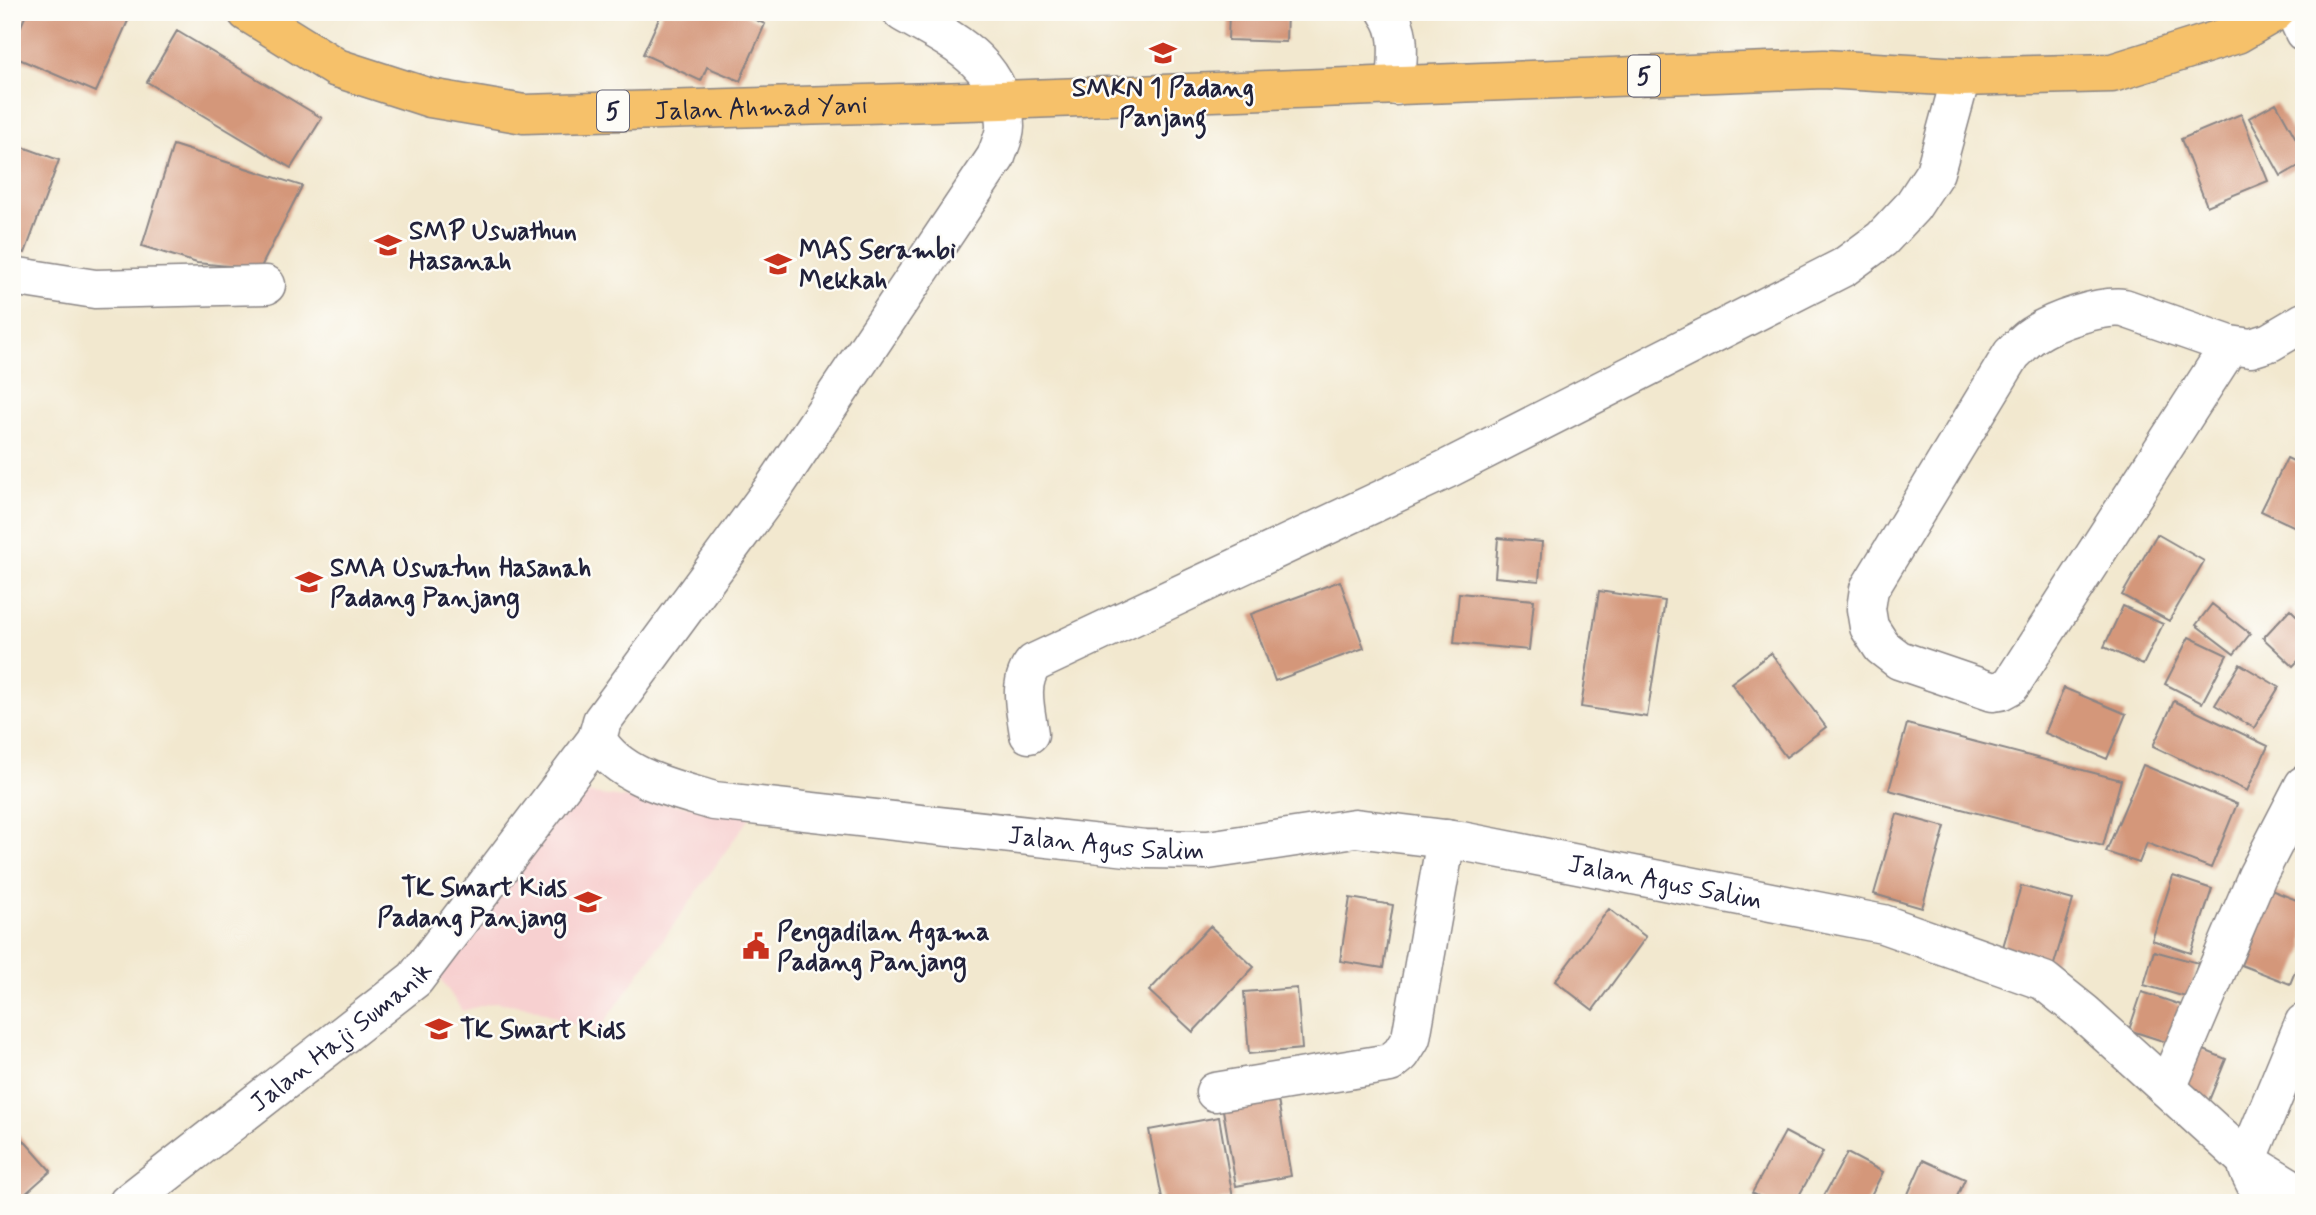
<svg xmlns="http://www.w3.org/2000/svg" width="2316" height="1215" viewBox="0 0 2316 1215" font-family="Mynerve,sans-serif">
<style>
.built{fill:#f7d0d0}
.building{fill:#d4977a}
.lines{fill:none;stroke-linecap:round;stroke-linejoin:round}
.street-casing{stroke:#8a8585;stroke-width:41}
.highway-casing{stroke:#8a8585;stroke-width:41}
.street{stroke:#fff;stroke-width:38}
.highway{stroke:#f6c16b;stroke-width:38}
.labels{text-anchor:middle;stroke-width:5;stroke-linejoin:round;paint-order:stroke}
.shield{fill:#fdfcf7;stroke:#646373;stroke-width:2}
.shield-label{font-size:24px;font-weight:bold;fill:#22223b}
.poi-label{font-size:26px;font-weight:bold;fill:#22223b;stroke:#fdfcf7;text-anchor:start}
.street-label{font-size:26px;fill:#22223b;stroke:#fdfcf7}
</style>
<rect width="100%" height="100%" fill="#fdfcf7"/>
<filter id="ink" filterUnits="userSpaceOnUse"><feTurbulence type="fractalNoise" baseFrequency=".0143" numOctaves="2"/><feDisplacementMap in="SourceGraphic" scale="14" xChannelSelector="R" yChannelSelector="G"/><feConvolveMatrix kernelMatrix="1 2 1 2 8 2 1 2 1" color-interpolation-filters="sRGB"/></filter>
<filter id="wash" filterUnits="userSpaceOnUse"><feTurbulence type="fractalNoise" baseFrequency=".00686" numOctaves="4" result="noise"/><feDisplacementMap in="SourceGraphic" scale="28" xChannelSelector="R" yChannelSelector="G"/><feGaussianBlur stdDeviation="1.57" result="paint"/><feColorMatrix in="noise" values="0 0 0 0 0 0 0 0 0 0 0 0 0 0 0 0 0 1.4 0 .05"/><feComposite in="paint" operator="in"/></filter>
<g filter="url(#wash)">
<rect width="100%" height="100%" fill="#f2e8cf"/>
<path class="built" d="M584,793L752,814L597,1033L530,1007L495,1002L462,1011L435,970L520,856Z"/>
<g id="blocks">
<path class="building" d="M27,12H132L96,92L12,56V47Z
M662,12H738L765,24L740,81L707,67L701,81L643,54Z
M1229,12H1287L1286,42L1228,40Z
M177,31L322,118L291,168L147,82Z
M2276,103L2304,153V163L2281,176L2249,118Z
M2241,114L2268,181L2207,206L2181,139Z
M12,143L59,160L25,253L12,249Z
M173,145L302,186L260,269L197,263L142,246Z
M2287,458L2304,466V531L2261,511Z
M2157,534L2204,561L2169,621L2122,595Z
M1498,538L1542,542L1539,581L1495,577Z
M1340,581L1364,648L1275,681L1251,614Z
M1599,591L1665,601L1647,717L1581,707Z
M1459,593L1534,600L1529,650L1454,643Z
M2212,604L2250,634L2234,654L2196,625Z
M2123,606L2163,624L2143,665L2104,647Z
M2290,609L2304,623V655L2293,666L2263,638Z
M2189,637L2227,655L2202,703L2165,684Z
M1771,653L1826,727L1786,757L1731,683Z
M2240,664L2279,687L2254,728L2215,705Z
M2064,688L2126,714L2107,759L2045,733Z
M2174,701L2268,746L2247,791L2153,746Z
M1907,724L2121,780L2103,846L1889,790Z
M2143,765L2237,804L2211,868L2147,843L2139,863L2106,852Z
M1897,814L1945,827L1922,908L1874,894Z
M2173,876L2212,889L2191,953L2152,940Z
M2021,886L2073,900L2052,971L2000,957Z
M2271,890L2304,903V950L2290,984L2241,965Z
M1350,898L1393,905L1383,968L1340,961Z
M1609,909L1646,937L1593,1010L1555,981Z
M1210,926L1254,967L1193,1032L1149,991Z
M2154,951L2198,963L2189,998L2144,985Z
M1297,988L1302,1049L1249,1054L1244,992Z
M2142,992L2187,1007L2175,1045L2129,1030Z
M2199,1048L2226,1059L2208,1103L2181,1093Z
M1278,1100L1291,1176L1236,1186L1223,1110Z
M1219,1117L1233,1198L1209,1203H1163L1149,1130Z
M12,1127L51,1171L15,1203H12Z
M1785,1132L1823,1152L1795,1203H1771L1752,1193Z
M1847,1153L1883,1172L1867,1203H1820Z
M1923,1160L1965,1179L1954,1203H1904Z"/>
</g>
</g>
<g filter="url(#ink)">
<use href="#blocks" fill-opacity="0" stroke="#8a8585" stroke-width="2"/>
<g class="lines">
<defs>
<g id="street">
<path id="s1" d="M902,12C949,39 1004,62 1005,126C1005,136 999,147 996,157L775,486L602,721L597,739C619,778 675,789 714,801L1145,849L1208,850L1355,828L1461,841L1883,924L2044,981L2084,1013L2247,1161L2304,1196"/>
<path d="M1387,12C1403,33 1397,60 1396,86"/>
<path d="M2295,12L2304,32"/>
<path d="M12,276L95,289L266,285"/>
<path d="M2230,345L2011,685L2000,691L1993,692L1899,660L1882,647L1869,627L1866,609L1869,589L2012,354C2019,348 2025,340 2033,335C2053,321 2100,305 2124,308L2230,345L2251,348L2270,342L2304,322"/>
<path d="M1029,734C1026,711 1017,682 1034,663L1449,468L1844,267L1882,239L1912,207L1935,172L1961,77"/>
<path d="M2167,1088L2257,876L2304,785"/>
<path d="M1215,1092L1390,1063L1401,1054L1411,1038L1446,839"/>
<path d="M2255,1183L2248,1169L2247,1161L2304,1023"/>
<path id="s2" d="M128,1203L415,979L597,739"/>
</g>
<g id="highway">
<path id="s3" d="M247,12L337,68L430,98L524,114L1002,100L1824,69L1961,77L2112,73L2237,34L2275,12"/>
</g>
</defs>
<use href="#street" class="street-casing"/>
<use href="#highway" class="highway-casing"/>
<use href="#street" class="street"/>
<use href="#highway" class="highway"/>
</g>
</g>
<defs>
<symbol id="school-bare" viewBox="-9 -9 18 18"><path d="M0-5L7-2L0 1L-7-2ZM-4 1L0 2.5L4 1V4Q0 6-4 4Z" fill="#c8321e" stroke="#fdfcf7" stroke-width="2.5" paint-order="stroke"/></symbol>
<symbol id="civic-bare" viewBox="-9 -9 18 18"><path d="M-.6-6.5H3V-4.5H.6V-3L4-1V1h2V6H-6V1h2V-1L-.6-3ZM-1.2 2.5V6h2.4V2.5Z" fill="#c8321e" stroke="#fdfcf7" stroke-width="2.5" paint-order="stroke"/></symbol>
</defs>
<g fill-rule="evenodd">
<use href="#school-bare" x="1144" y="34" width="38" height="38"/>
<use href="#school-bare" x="369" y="226" width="38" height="38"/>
<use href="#school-bare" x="759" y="245" width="38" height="38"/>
<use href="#school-bare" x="290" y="563" width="38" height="38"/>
<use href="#school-bare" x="569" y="883" width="38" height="38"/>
<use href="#civic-bare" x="737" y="927" width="38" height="38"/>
<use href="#school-bare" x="420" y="1010" width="38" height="38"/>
</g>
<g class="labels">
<g class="shield">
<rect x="1628" y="55.5" width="32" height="41" rx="5"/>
<rect x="597" y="90.5" width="32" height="41" rx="5"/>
</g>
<g class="shield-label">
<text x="1644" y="84">5</text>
<text x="613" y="119">5</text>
</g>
<g class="poi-label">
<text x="1163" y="96" text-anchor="middle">SMKN 1 Padang<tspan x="1163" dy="30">Panjang</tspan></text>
<text x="409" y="239">SMP Uswathun<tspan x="409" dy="30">Hasanah</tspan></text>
<text x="799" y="258">MAS Serambi<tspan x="799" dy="30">Mekkah</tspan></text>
<text x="330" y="576">SMA Uswatun Hasanah<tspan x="330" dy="30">Padang Panjang</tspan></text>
<text x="567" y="896" text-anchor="end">TK Smart Kids<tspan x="567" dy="30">Padang Panjang</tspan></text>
<text x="777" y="940">Pengadilan Agama<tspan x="777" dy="30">Padang Panjang</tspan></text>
<text x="460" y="1038">TK Smart Kids</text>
</g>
<g class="street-label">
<text dy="9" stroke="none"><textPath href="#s3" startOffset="536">Jalan Ahmad Yani</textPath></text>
<text dy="9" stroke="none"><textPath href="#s1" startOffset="1432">Jalan Agus Salim</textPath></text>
<text dy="9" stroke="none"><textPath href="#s1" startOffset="1998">Jalan Agus Salim</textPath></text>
<text dy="9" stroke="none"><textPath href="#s2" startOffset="270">Jalan Haji Sumanik</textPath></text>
</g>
</g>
<rect width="2316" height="1215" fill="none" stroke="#fdfcf7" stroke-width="42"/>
</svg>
